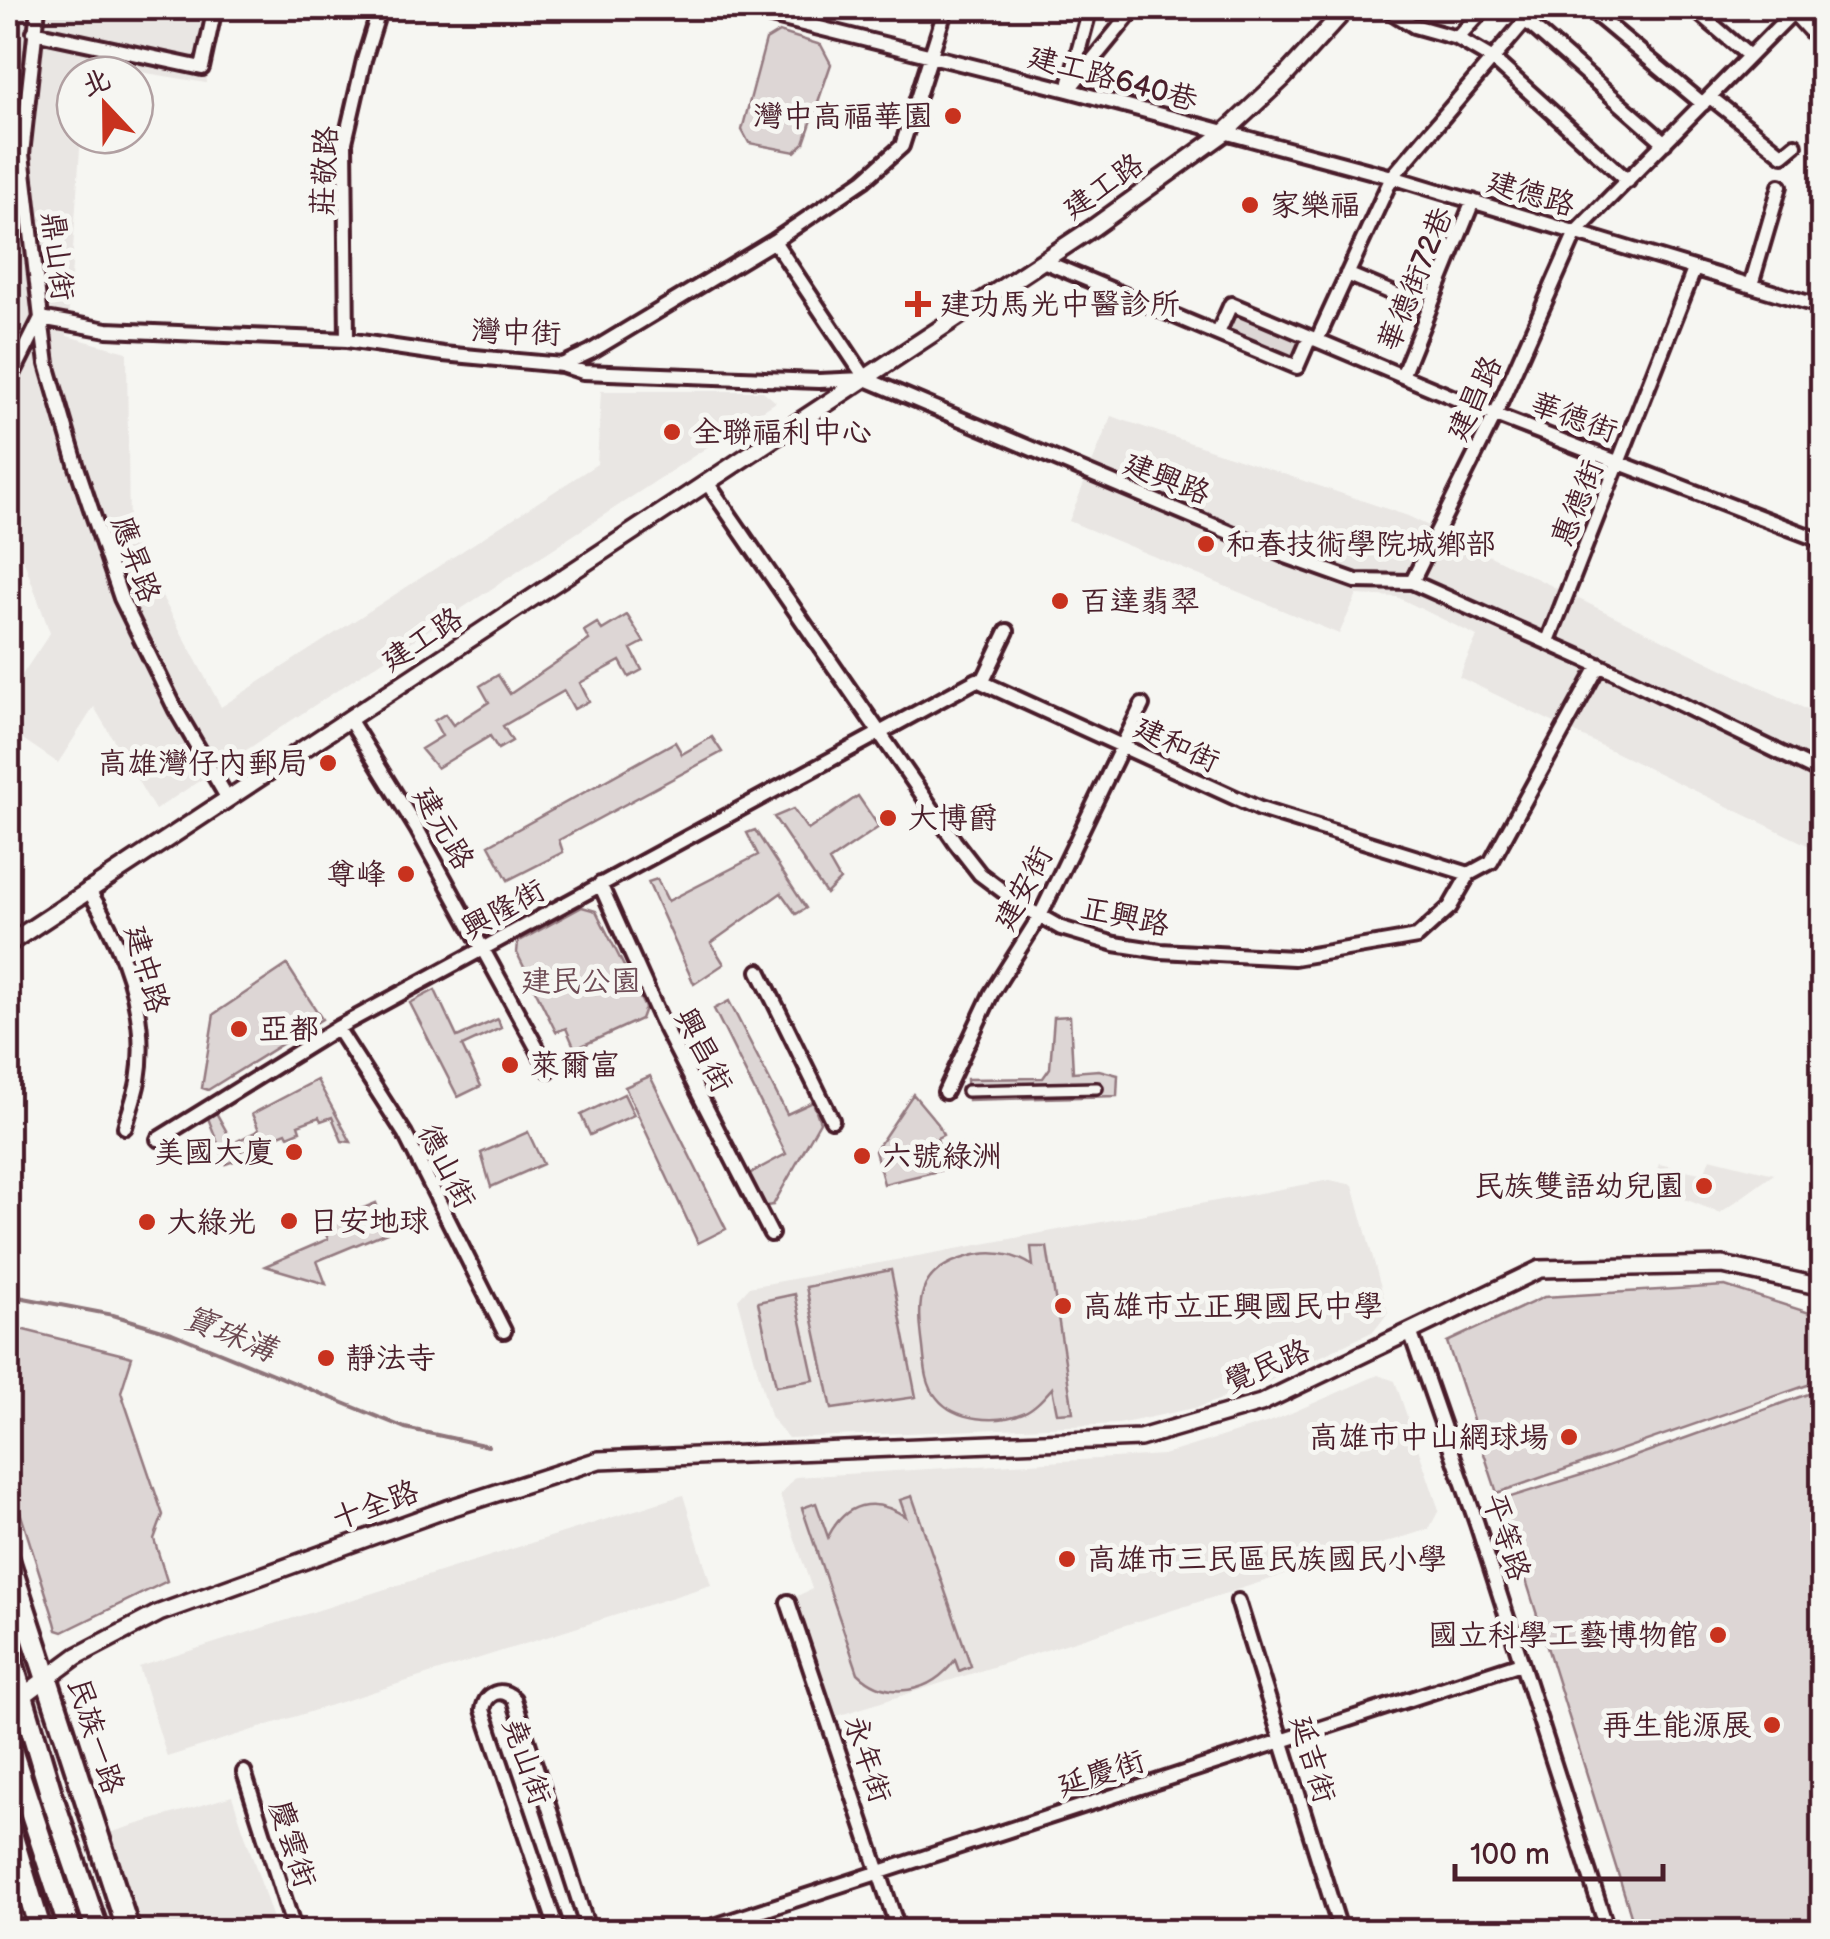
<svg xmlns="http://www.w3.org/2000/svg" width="1830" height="1939" viewBox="0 0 1830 1939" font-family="'Balsamiq Sans','LXGW WenKai TC',sans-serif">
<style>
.built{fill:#e9e6e3}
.green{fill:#ddd6d5;stroke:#947a80;stroke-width:2.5}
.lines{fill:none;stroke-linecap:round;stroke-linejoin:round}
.stream{stroke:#8e747a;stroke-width:4}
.pedestrian-casing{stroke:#4a1f2b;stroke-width:16}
.minor-casing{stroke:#4a1f2b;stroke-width:20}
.tertiary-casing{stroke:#4a1f2b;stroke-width:22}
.primary-casing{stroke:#4a1f2b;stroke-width:28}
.pedestrian{stroke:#f6f6f2;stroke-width:9}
.minor{stroke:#f6f6f2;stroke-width:12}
.tertiary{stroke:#f6f6f2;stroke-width:15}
.primary{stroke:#f6f6f2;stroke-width:20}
.tram{stroke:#4a1f2b;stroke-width:2.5}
.poi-dot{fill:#c8321e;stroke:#f6f6f2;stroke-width:4}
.labels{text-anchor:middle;stroke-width:10;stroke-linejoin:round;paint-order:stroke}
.street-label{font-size:30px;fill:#4a1f2b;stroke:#f6f6f2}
.poi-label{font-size:30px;fill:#4a1f2b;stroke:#f6f6f2;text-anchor:start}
.park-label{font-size:30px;fill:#6f4d56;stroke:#f6f6f2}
.water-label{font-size:32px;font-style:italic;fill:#6c4a52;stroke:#f6f6f2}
</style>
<rect width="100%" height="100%" fill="#f6f6f2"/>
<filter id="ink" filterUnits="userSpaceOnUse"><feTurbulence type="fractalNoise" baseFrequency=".01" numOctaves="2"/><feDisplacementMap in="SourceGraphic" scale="20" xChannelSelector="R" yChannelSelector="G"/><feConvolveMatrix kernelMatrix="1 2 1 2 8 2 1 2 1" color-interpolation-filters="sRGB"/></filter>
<g filter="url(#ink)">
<path class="built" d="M8,8H222L206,83L93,64L90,75H75V135H81L67,336L127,352L129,535L221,707L597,464L601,391H763L776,402L155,810L94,707L58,763L8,729V696L50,633L8,517Z
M1111,416L1408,516L1822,717V852L1459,677L1477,636L1397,597L1357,595L1339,634L1069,521Z
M1710,1158L1774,1174L1720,1213L1682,1198L1646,1200L1659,1164L1704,1174Z
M1330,1180L1353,1185L1388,1313L1374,1331L1263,1384L1199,1407L1119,1424L788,1438L770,1416L738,1299L749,1287Z
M1378,1375L1395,1381L1439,1510L1429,1529L834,1717L795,1597L812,1589L780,1495L795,1477L1163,1455L1275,1420Z
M683,1495L711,1585L167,1757L139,1667Z
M232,1796L277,1931H141L109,1833Z"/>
<path class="green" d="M779,32L821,45L831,64L804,143L795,152L749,143L742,130L766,40Z
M1237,312L1304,340L1295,360L1228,332Z
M627,615L644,642L631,649L642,670L629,677L620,661L580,683L589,701L574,709L564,691L503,726L512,741L498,749L490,736L437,768L421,749L442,736L434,721L445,714L453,725L489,702L480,686L498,675L510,694L589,640L584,631L597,623L602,630Z
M712,737L722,752L559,840L563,852L508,880L489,845L675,742L682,754Z
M858,796L879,827L829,861L840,880L826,894L774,817L793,809L808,830Z
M755,830L806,908L796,914L781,893L711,943L724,964L694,984L648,882L657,879L668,901L758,855L747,833Z
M582,907L596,911L645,1008L641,1019L575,1049L566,1028L556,1032L517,953L518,942Z
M287,965L322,1019L208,1090L202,1088L214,1014Z
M435,990L457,1037L498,1019L501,1028L462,1046L481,1086L458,1097L410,1003Z
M729,1001L787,1114L813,1102L820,1122L773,1205L766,1206L749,1174L786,1154L714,1009Z
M1070,1016L1073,1072L1099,1070L1118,1075L1117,1096L968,1100L967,1079L1043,1078L1050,1068L1054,1017Z
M650,1076L726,1229L698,1243L625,1087Z
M317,1080L351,1142L342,1141L332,1117L321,1121L319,1117L298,1125L300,1131L288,1136L286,1132L259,1143L261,1149L253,1152L251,1147L235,1153L237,1160L226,1164L208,1118L214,1109L233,1143L259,1130L252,1114Z
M624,1094L634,1115L590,1135L581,1115Z
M913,1094L938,1124L943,1135L937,1138L946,1169L884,1184L875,1151Z
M528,1132L543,1164L491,1187L481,1153Z
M376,1203L387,1232L317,1261L326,1284L265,1266L328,1239L322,1225Z
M1031,1247H1047L1073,1412L1057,1413L1052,1388C1044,1397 1035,1408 1023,1413C997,1424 955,1421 937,1398C925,1384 925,1364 923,1347C917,1301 916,1271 967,1257C991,1250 1013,1253 1033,1266Z
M891,1270L916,1397L832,1409L806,1287Z
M1725,1286L1810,1313L1822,1326V1380L1497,1493L1447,1342L1544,1297Z
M795,1294L814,1380L776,1386L758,1302Z
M8,1326L132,1357L121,1392L163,1515L154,1539L167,1581L63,1632L57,1630L55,1622L8,1474Z
M1822,1389V1931H1636L1501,1500L1591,1472Z
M912,1496L971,1666L959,1671L955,1660C931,1693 888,1702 858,1673L802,1508L816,1503L828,1537C845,1503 873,1495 906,1517L900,1500Z"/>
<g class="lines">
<path class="stream" d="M8,1295L113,1315L172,1333L405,1428L488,1446"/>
<defs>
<path id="pedestrian" d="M967,1091L1097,1088"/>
<path id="minor" d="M739,8L1068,90L1392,177L1822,307
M1385,8L1414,26L1457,38L1493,59L1628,181
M1588,8L1703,104
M1693,8L1749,56
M1525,20L1665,143
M34,32L202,68L215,8
M1457,38L1485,8
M1070,82L1090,8
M1068,90L1135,8
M1710,97L1783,155L1795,145
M774,241L866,379L1286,556L1356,581L1412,582L1616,673L1822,773
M1043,261L1297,367L1310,337
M1347,274L1404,298
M1751,285L1780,186
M1218,333L1231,304L1495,415L1822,541
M347,340L345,142L364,60L380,8
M1317,340L1392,177L1536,8
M562,365L583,372L819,381L864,379
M1402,376L1473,201
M8,384L41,318L22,154L38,8
M708,484L955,842L980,874L1024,907L1061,928L1115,944L1160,951L1294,958L1417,937L1450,907L1469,874L1491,862L1599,665
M1412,582L1495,415L1576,232L1794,11
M1548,641L1694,270
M983,681L1007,631
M349,719L417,829L549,1070
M228,799L176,710L121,598L77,467L47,364L41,318L107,330L347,340L443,354L562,365L590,352L774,241L864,180L902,146L946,8
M1822,843V873
M600,884L661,1020L771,1234
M88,889C123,946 149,1014 138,1081C135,1097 129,1112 125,1127
M759,971L832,1120
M337,1028L405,1134L504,1331
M945,1092L991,994L1040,916L1142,705
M158,1139L337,1028L977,680L1260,809L1469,874
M1410,1331L1477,1524L1608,1932
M1238,1601L1341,1932
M788,1602L899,1932
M244,1772L295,1932
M558,1932L483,1710C486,1693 501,1686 514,1699L589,1932
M696,1932L1521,1663"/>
<path id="tertiary" d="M1791,8L1822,42
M8,944L1094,227L1223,134L1283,78L1347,8
M8,1707L77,1656L159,1613L447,1509L599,1460L1140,1438L1261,1403L1540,1269L1723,1265L1822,1287"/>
<path id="primary" d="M8,1559L129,1932
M8,1649L53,1800L98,1932
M8,1741L71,1932
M8,1824L41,1932"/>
</defs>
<use href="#pedestrian" class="pedestrian-casing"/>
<use href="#minor" class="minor-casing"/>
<use href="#tertiary" class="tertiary-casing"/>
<use href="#primary" class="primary-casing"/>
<use href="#pedestrian" class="pedestrian"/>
<use href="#minor" class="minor"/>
<use href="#tertiary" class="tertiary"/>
<use href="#primary" class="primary"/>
<path class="tram" d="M1807,8L1822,24"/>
</g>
</g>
<g class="poi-dot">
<circle cx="953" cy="116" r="10"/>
<circle cx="1250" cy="205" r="10"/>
<path d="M913 289h10v10h10v10h-10v10h-10v-10h-10v-10h10z"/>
<circle cx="672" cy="432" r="10"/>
<circle cx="1206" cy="544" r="10"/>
<circle cx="1060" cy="601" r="10"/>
<circle cx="328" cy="763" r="10"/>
<circle cx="888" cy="818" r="10"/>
<circle cx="406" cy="874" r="10"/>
<circle cx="239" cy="1029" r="10"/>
<circle cx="510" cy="1065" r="10"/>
<circle cx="294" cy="1152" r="10"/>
<circle cx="862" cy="1156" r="10"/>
<circle cx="1704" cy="1186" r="10"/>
<circle cx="289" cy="1221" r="10"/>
<circle cx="147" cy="1222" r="10"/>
<circle cx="1063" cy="1306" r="10"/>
<circle cx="326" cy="1358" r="10"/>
<circle cx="1569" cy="1437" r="10"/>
<circle cx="1067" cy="1559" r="10"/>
<circle cx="1718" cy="1635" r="10"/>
<circle cx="1772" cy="1725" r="10"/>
</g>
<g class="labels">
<g class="street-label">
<text transform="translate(1113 78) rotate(15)" y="10">建工路640巷</text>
<text transform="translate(324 171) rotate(-87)" y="10">莊敬路</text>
<text transform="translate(1103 186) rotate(-35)" y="10">建工路</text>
<text transform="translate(1531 193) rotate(17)" y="10">建德路</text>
<text transform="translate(58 256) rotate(83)" y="10">鼎山街</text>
<text transform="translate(1415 279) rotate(-68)" y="10">華德街72巷</text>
<text transform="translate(516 332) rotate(2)" y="10">灣中街</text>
<text transform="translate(1474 398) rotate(-65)" y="10">建昌路</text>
<text transform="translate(1574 417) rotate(20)" y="10">華德街</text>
<text transform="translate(1167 478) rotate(22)" y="10">建興路</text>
<text transform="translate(1577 503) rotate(-68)" y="10">惠德街</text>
<text transform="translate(136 559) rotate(70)" y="10">應昇路</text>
<text transform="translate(422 639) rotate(-33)" y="10">建工路</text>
<text transform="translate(1177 744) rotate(25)" y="10">建和街</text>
<text transform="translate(444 828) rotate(60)" y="10">建元路</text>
<text transform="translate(1023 888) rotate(-62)" y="10">建安街</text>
<text transform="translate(503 909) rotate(-29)" y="10">興隆街</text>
<text transform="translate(1125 916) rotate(12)" y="10">正興路</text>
<text transform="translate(147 969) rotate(74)" y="10">建中路</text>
<text transform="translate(704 1050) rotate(63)" y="10">興昌街</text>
<text transform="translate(447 1166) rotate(63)" y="10">德山街</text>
<text transform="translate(1267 1366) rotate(-23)" y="10">覺民路</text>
<text transform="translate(375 1505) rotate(-20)" y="10">十全路</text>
<text transform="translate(1507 1537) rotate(72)" y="10">平等路</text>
<text transform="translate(96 1736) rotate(72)" y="10">民族一路</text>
<text transform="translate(868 1759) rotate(72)" y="10">永年街</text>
<text transform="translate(1313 1759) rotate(73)" y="10">延吉街</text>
<text transform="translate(527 1761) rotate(71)" y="10">堯山街</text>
<text transform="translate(1101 1773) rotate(-18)" y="10">延慶街</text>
<text transform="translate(293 1844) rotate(72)" y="10">慶雲街</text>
</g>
<g class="poi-label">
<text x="933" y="126" text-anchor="end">灣中高福華園</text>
<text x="1270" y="215">家樂福</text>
<text x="940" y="314">建功馬光中醫診所</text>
<text x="692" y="442">全聯福利中心</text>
<text x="1226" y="554">和春技術學院城鄉部</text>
<text x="1080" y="611">百達翡翠</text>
<text x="308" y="773" text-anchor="end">高雄灣仔內郵局</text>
<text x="908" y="828">大博爵</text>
<text x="386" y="884" text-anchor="end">尊峰</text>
<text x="259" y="1039">亞都</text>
<text x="530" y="1075">萊爾富</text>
<text x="274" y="1162" text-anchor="end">美國大廈</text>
<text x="882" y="1166">六號綠洲</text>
<text x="1684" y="1196" text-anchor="end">民族雙語幼兒園</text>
<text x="309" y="1231">日安地球</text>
<text x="167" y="1232">大綠光</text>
<text x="1083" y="1316">高雄市立正興國民中學</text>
<text x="346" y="1368">靜法寺</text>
<text x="1549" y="1447" text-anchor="end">高雄市中山網球場</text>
<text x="1087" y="1569">高雄市三民區民族國民小學</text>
<text x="1698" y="1645" text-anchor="end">國立科學工藝博物館</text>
<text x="1752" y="1735" text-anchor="end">再生能源展</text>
</g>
<g class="park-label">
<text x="581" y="991">建民公園</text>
</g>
<g class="water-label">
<text transform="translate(230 1333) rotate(22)" y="11">寶珠溝</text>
</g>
</g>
<rect width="1830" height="1939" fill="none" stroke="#f6f6f2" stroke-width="40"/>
<rect x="20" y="20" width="1790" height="1899" fill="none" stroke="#4a1f2b" stroke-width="4" filter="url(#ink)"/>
<g transform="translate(105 105) rotate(338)"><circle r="48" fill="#f6f6f2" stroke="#b1a0a2" stroke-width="2.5"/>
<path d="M0-8L18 38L0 25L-18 38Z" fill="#c8321e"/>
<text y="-15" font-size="28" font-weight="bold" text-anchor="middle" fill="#4a1f2b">北</text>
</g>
<path d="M1455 1864v15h208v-15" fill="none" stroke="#4a1f2b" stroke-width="5"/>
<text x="1470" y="1864" font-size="30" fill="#4a1f2b" stroke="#f6f6f2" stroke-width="8" paint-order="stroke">100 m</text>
</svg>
